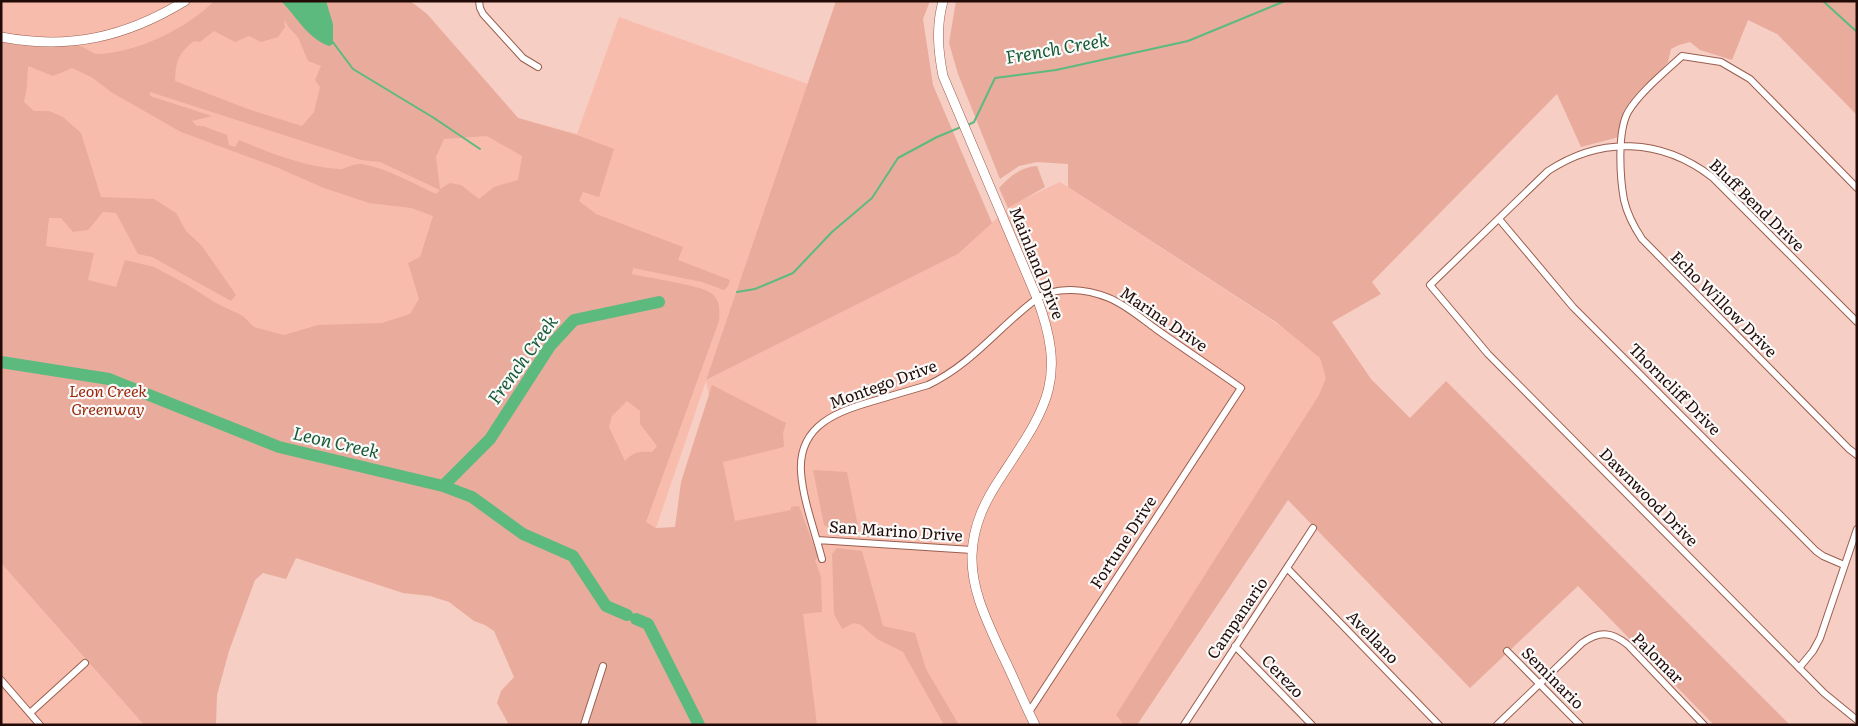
<svg xmlns="http://www.w3.org/2000/svg" width="1858" height="726" viewBox="0 0 1858 726" font-family="Literata,serif">
<style>
.built{fill:#f8bcad}
.green{fill:#e9ab9c;fill-rule:evenodd}
.water{fill:#5cba7f}
.lines{fill:none;stroke-linecap:round;stroke-linejoin:round}
.stream{stroke:#5cba7f;stroke-width:2}
.river{stroke:#5cba7f;stroke-width:12}
.street-casing{stroke:#995e4f;stroke-width:8}
.secondary-casing{stroke:#995e4f;stroke-width:10}
.street{stroke:#fff;stroke-width:6}
.secondary{stroke:#fff;stroke-width:9}
.labels{text-anchor:middle;stroke-width:4.5;stroke-linejoin:round;paint-order:stroke}
.street-label{font-size:16px;fill:#220b06;stroke:#fafafa}
.park-label{font-size:16px;font-style:italic;fill:#9b290b;stroke:#fafafa}
.water-label{font-size:18px;font-style:italic;fill:#165b35;stroke:#fafafa}
</style>
<rect width="100%" height="100%" fill="#f7cec4"/>
<path class="built" d="M1,1H410L427,14L518,118L577,134L619,17L808,84L706,380L958,254L1011,205L1060,182L1345,368L1116,715L1124,725H783L757,634L706,381L656,528L499,443L1,253Z
M1,563L144,725H1Z"/>
<path class="green" d="M214,1H410L427,14L518,118L577,135L614,149L599,197L583,192L579,201L596,214L683,247L678,260L730,280L728,286L724,290L702,282L633,268L632,274C648,278 700,285 711,293C720,299 720,311 719,321L646,522L656,528L675,527L681,482L712,385L786,423L783,433L784,447L723,462L735,521L791,510V507L799,506L818,557L815,560L821,577L822,612L803,614L817,725H509L497,703L501,691L514,677L494,631L485,625L474,621L449,602L430,596L403,593L296,558L286,579L263,573L255,580L229,651L217,695L216,725H144L1,563V41C18,45 34,47 51,47C59,47 69,44 77,45C85,46 91,54 98,54C136,53 188,28 214,1ZM284,19L289,28L298,37L308,61L321,66L315,80L320,87L314,112L302,126L248,109L175,81C176,60 178,54 194,41L200,42L214,31L235,42L249,36L261,42L278,37L285,27ZM28,66L53,76L72,68L93,78L111,92L181,132L276,167L324,188L369,203L411,208L433,216L420,257L408,263L419,299L410,314L382,323L318,325L284,335L254,327L243,316L216,303L186,284L154,267L125,260L116,287L88,280L94,253L46,246L49,218H61L73,232L88,230L103,212L116,213L138,254L152,257L231,301L236,295L202,246L186,231L176,213L154,199L101,197L81,133L63,117L49,111H34L24,102L27,86ZM150,92L361,160L380,162L440,190L436,194C412,183 387,168 361,164C353,163 346,169 339,169C305,167 270,153 239,140L235,147L229,145L227,135L203,126H197L192,121L212,116L150,96ZM487,136L522,156L518,180L494,187L479,199L461,185L450,183L440,189L436,157L444,139ZM627,401L640,411V424L657,446L652,452C639,451 633,452 625,461L609,427L612,416Z
M836,1H930L923,19L933,85L992,223L958,254L706,380Z
M956,1H1857V115L1777,34L1748,20L1732,60L1700,50L1690,42L1679,45L1671,49L1668,62L1624,110L1619,137L1581,147L1557,94L1372,282L1381,294L1332,322L1371,379L1410,418L1446,381L1790,725H1714L1578,586L1470,688L1288,500L1137,725H1124L1116,715L1319,395L1326,378L1320,358L1276,322L1068,187V164L1037,162L1019,166L1000,179L958,74L949,43Z
M1037,166L1045,187L1008,208L999,188C1010,176 1021,167 1037,166Z
M813,470L847,472L859,531L832,530L824,525Z
M837,548L862,551L883,626L915,633L926,669L959,725H944L903,652L877,639L861,625L854,623L842,629L834,614L832,554Z"/>
<path class="water" d="M281,1H326L333,24V44L329,46C306,37 298,18 281,1Z"/>
<g class="lines">
<path class="stream" d="M1823,1L1857,32
M332,41L353,69L434,118L480,149
M968,125L974,122L995,78L1056,70L1188,41L1285,1
M737,292L755,289L793,273L832,232L872,198L898,158L937,137L961,127"/>
<path class="river" d="M1,362L109,379L279,447L443,486L472,497L523,534L573,556L606,606L627,615
M443,486L490,439L550,346L574,320L659,302
M636,619L648,624L699,725"/>
<defs>
<path id="street" d="M479,1L480,8L483,14L523,58L538,67
M1857,188L1750,79L1721,62L1682,56C1665,72 1640,92 1628,112C1617,132 1620,178 1624,200C1627,213 1634,227 1642,239L1849,449L1857,455
M1499,219L1573,307L1816,551L1823,556L1844,565
M1857,322L1712,177C1661,138 1601,136 1548,171L1430,285L1488,354L1824,693L1857,720
M817,540L972,550
M822,559C815,531 803,501 801,472C798,424 839,411 877,400C894,395 911,390 928,385C971,365 999,327 1035,300C1055,285 1087,289 1109,298C1126,305 1141,318 1156,329C1184,349 1213,368 1241,388L1029,712
M1287,568L1439,725
M1235,646L1312,725
M1507,651L1580,725
M1799,668L1813,651L1820,638L1857,529
M1,680L40,725
M30,713L85,663
M584,725L603,666
M1184,725L1313,528
M1497,725L1582,643C1599,631 1611,631 1628,645L1704,725"/>
<path id="secondary" d="M943,1C936,27 938,50 943,76L1037,298C1068,381 1046,408 1001,477C985,501 973,525 972,555C971,590 987,621 1001,652C1013,676 1023,701 1035,725
M1,37C70,50 126,37 185,1"/>
</defs>
<use href="#street" class="street-casing"/>
<use href="#secondary" class="secondary-casing"/>
<use href="#street" class="street"/>
<use href="#secondary" class="secondary"/>
</g>
<g class="labels">
<g class="street-label">
<text transform="translate(1757 205) rotate(44)" y="6">Bluff Bend Drive</text>
<text transform="translate(1037 263) rotate(68)" y="6">Mainland Drive</text>
<text transform="translate(1724 304) rotate(45)" y="6">Echo Willow Drive</text>
<text transform="translate(1164 319) rotate(34)" y="6">Marina Drive</text>
<text transform="translate(883 384) rotate(-20)" y="6">Montego Drive</text>
<text transform="translate(1675 389) rotate(45)" y="6">Thorncliff Drive</text>
<text transform="translate(1649 497) rotate(45)" y="6">Dawnwood Drive</text>
<text transform="translate(896 531) rotate(4)" y="6">San Marino Drive</text>
<text transform="translate(1123 542) rotate(-57)" y="6">Fortune Drive</text>
<text transform="translate(1237 618) rotate(-56)" y="6">Campanario</text>
<text transform="translate(1373 637) rotate(46)" y="6">Avellano</text>
<text transform="translate(1658 658) rotate(45)" y="6">Palomar</text>
<text transform="translate(1283 676) rotate(46)" y="6">Cerezo</text>
<text transform="translate(1553 678) rotate(45)" y="6">Seminario</text>
</g>
<g class="park-label">
<text x="108" y="397">Leon Creek<tspan x="108" dy="18">Greenway</tspan></text>
</g>
<g class="water-label">
<text transform="translate(1057 49) rotate(-10)" y="6">French Creek</text>
<text transform="translate(523 360) rotate(-54)" y="6">French Creek</text>
<text transform="translate(336 443) rotate(13)" y="6">Leon Creek</text>
</g>
</g>
<rect width="1858" height="726" fill="none" stroke="#220b06" stroke-width="5"/>
</svg>
